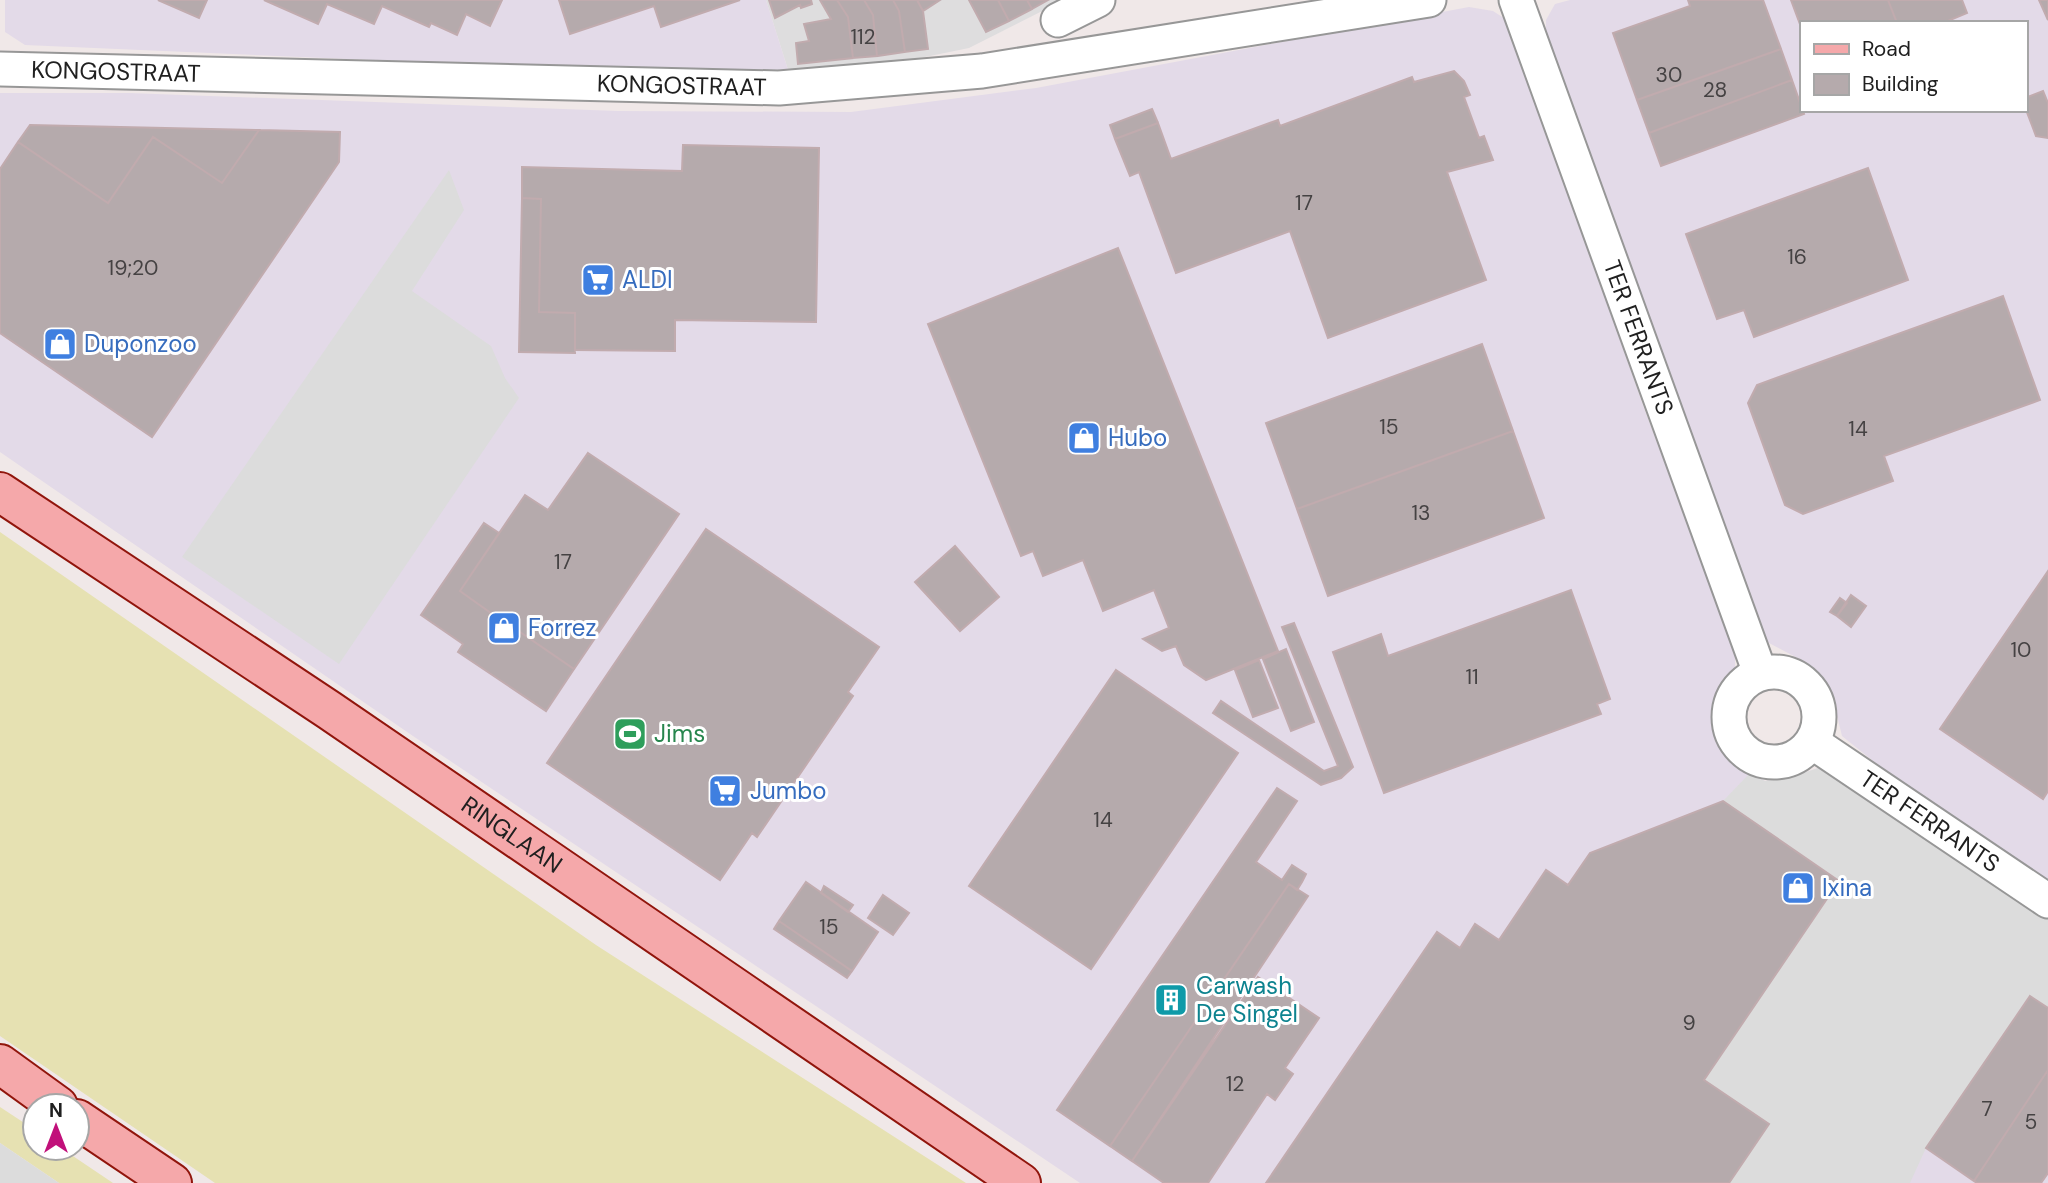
<svg xmlns="http://www.w3.org/2000/svg" width="2048" height="1183" viewBox="0 0 2048 1183" font-family="'DM Sans',sans-serif">
<style>
.residential{fill:#deddde}
.industrial{fill:#e3dae8;fill-rule:evenodd}
.grass{fill:#e6e1b2}
.parking{fill:#dcdcdc}
.building{fill:#b5aaac;stroke:#c1abae;stroke-width:2}
.lines{fill:none;stroke-linecap:round;stroke-linejoin:round}
.street-casing{stroke:#979797;stroke-width:37}
.primary-casing{stroke:#91150c;stroke-width:42}
.street{stroke:#fff;stroke-width:33}
.primary{stroke:#f5a8aa;stroke-width:38}
.labels{text-anchor:middle;stroke-width:6;stroke-linejoin:round;paint-order:stroke}
.number-label{font-size:21px;fill:#454243}
.street-label{font-size:24px;fill:#202020;stroke:#fff}
.shop-label{font-size:24px;fill:#366cbe;stroke:#fff;text-anchor:start}
.leisure-label{font-size:24px;fill:#27864d;stroke:#fff;text-anchor:start}
.culture-label{font-size:24px;fill:#0d838f;stroke:#fff;text-anchor:start}
</style>
<rect width="100%" height="100%" fill="#f0e8e8"/>
<path class="residential" d="M766,0H1064L969,48L881,66L789,73Z"/>
<path class="industrial" d="M5,0H766L789,73L465,64L25,45L5,32Z
M1570,0H2048V884L1883,769L1842,736L1833,699L1823,677L1807,663L1767,642L1546,41V20L1555,4ZM1801,23H2025V110H1801Z
M1469,7L1493,11L1507,20L1644,408L1735,651V667L1718,709L1721,744L1732,760L1765,781L1792,777L1818,768L2048,917V1183H1080L413,736L0,452V93H129L618,111L851,112L1036,88Z"/>
<path class="grass" d="M0,532L596,945L966,1183H215L0,1036Z
M0,1107L35,1130V1148H61L113,1183H59L0,1143Z"/>
<path class="parking" d="M449,170L464,210L412,291L491,346L505,378L519,398L339,664L182,557Z
M1818,768L2048,917V1008L2029,996L1926,1148L1910,1183H1729L1769,1124L1704,1080L1839,881L1723,801L1749,774L1765,781L1792,777Z
M0,1143L59,1183H0Z"/>
<path class="building" d="M158,0H207L199,18Z
M264,0H502L490,26L466,14L457,35L431,23L429,27L382,6L374,24L327,4L318,24Z
M559,0H740L661,27L654,6L570,34Z
M769,0H811L812,4L801,8L800,5L775,18Z
M820,0H837L848,17L853,58L798,64L796,43L809,41L804,24L831,19Z
M837,0H864L873,15L877,56L853,58L848,17Z
M864,0H893L899,11L905,52L877,56L873,15Z
M893,0H917L923,11L928,49L905,52L899,11Z
M917,0H940L923,11Z
M969,0H998L1009,21L986,32Z
M998,0H1027L1032,9L1009,21Z
M1027,0H1048L1032,9Z
M1688,0H1763L1781,49L1637,100L1613,33L1690,6Z
M1791,0H1888L1897,23H1801V27Z
M1888,0H1962L1967,13L1943,23H1897Z
M2039,0H2048V20Z
M1781,49L1792,80L1649,133L1637,100Z
M1454,71L1464,81L1470,95L1464,97L1479,138L1484,136L1493,160L1447,172L1486,280L1328,338L1290,231L1176,273L1139,172L1130,176L1115,139L1158,123L1171,159L1278,120L1280,126L1412,77L1414,82Z
M1792,80L1804,114L1661,166L1649,133Z
M2043,91L2048,103V138L2036,136L2025,107V98Z
M1152,109L1158,123L1115,139L1110,125Z
M30,125L259,130L222,183L153,137L108,203L18,142Z
M259,130L340,132L339,162L152,437L0,333V169L18,142L108,203L153,137L222,183Z
M683,145L819,148L816,322L675,320V351L575,350V313L539,312L541,199L522,198V167L682,171Z
M1868,168L1908,280L1754,337L1744,310L1717,319L1686,234Z
M522,198L541,199L539,312L575,313V353L519,352Z
M1118,248L1278,651L1206,680L1184,665L1176,646L1162,651L1143,639L1169,628L1154,590L1103,611L1083,560L1043,576L1033,551L1021,556L928,324Z
M2003,296L2040,400L1884,456L1893,481L1803,514L1785,505L1748,403L1757,385Z
M1482,344L1513,431L1297,509L1266,423Z
M1513,431L1544,518L1328,596L1297,509Z
M588,453L679,514L574,669L517,630L512,639L490,624L495,616L460,591L525,495L548,510Z
M484,523L499,533L460,591L495,616L490,624L512,639L517,630L574,669L546,711L458,652L463,644L421,615Z
M706,529L879,647L848,692L853,696L757,837L752,833L720,880L547,763Z
M955,546L999,597L960,631L915,582Z
M2048,571V791L2043,799L1940,729Z
M1571,590L1610,699L1597,704L1601,714L1384,793L1333,652L1381,634L1388,656Z
M1851,595L1866,606L1851,627L1837,616Z
M1840,598L1847,603L1837,616L1830,612Z
M1294,623L1353,767L1341,778L1321,785L1213,713L1221,701L1324,771L1338,766L1282,627Z
M1286,649L1314,722L1291,731L1263,659Z
M1259,660L1278,708L1253,717L1235,670Z
M1116,670L1238,753L1091,969L969,886Z
M1277,788L1297,801L1256,862L1282,880L1292,865L1306,874L1302,882L1297,890L1289,884L1110,1146L1057,1110Z
M1723,801L1839,881L1704,1080L1769,1124L1729,1183H1266L1437,932L1460,948L1475,924L1499,940L1546,870L1568,885L1590,853Z
M806,882L878,932L852,971L779,921Z
M1289,884L1308,896L1132,1161L1110,1146Z
M824,886L853,905L848,912L821,893Z
M883,895L909,913L893,935L868,918Z
M779,921L852,971L847,978L774,929Z
M1258,977L1319,1018L1285,1068L1293,1074L1275,1100L1267,1094L1208,1183H1164L1132,1161Z
M2030,996L2048,1008V1070L1974,1181L1926,1148Z
M2048,1070V1173L2041,1183H1977L1974,1181Z"/>
<g class="lines">
<defs>
<g id="street">
<path id="s1" d="M1516,0L1760,673"/>
<path d="M1058,20L1098,0"/>
<path id="s2" d="M0,69L779,88L982,71L1429,0"/>
<circle cx="1774" cy="717" r="45"/>
<path id="s3" d="M1812,742L2048,901"/>
</g>
<g id="primary">
<path id="s4" d="M0,492L329,710L1021,1183"/>
<path d="M0,1064L58,1106"/>
<path d="M77,1119L172,1183"/>
</g>
</defs>
<use href="#street" class="street-casing"/>
<use href="#primary" class="primary-casing"/>
<use href="#street" class="street"/>
<use href="#primary" class="primary"/>
</g>
<defs>
<symbol id="supermarket-square" viewBox="-11 -11 22 22"><rect x="-9" y="-9" width="18" height="18" rx="4" fill="#3f7fe0" stroke="#fff"/><path d="M-6-5.5h2.5l.6 2H6L4.5 2H-2.5L-4.4-4H-6ZM-1.5 3.2a1.3 1.3 0 1 0 .1 0ZM3 3.2a1.3 1.3 0 1 0 .1 0Z" fill="#fff"/></symbol>
<symbol id="shop-square" viewBox="-11 -11 22 22"><rect x="-9" y="-9" width="18" height="18" rx="4" fill="#3f7fe0" stroke="#fff"/><path d="M-5-2.5h2.3a2.7 3.5 0 0 1 5.4 0H5L5.5 6h-11ZM-1.5-2.5h3a1.5 2.3 0 0 0-3 0Z" fill="#fff"/></symbol>
<symbol id="stadium-square" viewBox="-11 -11 22 22"><rect x="-9" y="-9" width="18" height="18" rx="4" fill="#2e9e5b" stroke="#fff"/><path d="M0-5a6.5 5 0 1 0 0 10a6.5 5 0 1 0 0-10ZM-3.5-1.8h7v3.6h-7Z" fill="#fff"/></symbol>
<symbol id="building-square" viewBox="-11 -11 22 22"><rect x="-9" y="-9" width="18" height="18" rx="4" fill="#0f9aa8" stroke="#fff"/><path d="M-4-6H4V6H1V3H-1V6H-4ZM-2.5-4.3h1.7v1.8h-1.7ZM.8-4.3h1.7v1.8H.8ZM-2.5-1h1.7V.8h-1.7ZM.8-1h1.7V.8H.8Z" fill="#fff"/></symbol>
</defs>
<g fill-rule="evenodd">
<use href="#supermarket-square" x="579" y="261" width="38" height="38"/>
<use href="#shop-square" x="41" y="325" width="38" height="38"/>
<use href="#shop-square" x="1065" y="419" width="38" height="38"/>
<use href="#shop-square" x="485" y="609" width="38" height="38"/>
<use href="#stadium-square" x="611" y="715" width="38" height="38"/>
<use href="#supermarket-square" x="706" y="772" width="38" height="38"/>
<use href="#shop-square" x="1779" y="869" width="38" height="38"/>
<use href="#building-square" x="1152" y="981" width="38" height="38"/>
</g>
<g class="labels">
<g class="number-label">
<text x="863" y="44">112</text>
<text x="1669" y="82">30</text>
<text x="1715" y="97">28</text>
<text x="1304" y="210">17</text>
<text x="1797" y="264">16</text>
<text x="133" y="275">19;20</text>
<text x="1389" y="434">15</text>
<text x="1858" y="436">14</text>
<text x="1421" y="520">13</text>
<text x="563" y="569">17</text>
<text x="2021" y="657">10</text>
<text x="1472" y="684">11</text>
<text x="1103" y="827">14</text>
<text x="829" y="934">15</text>
<text x="1689" y="1030">9</text>
<text x="1235" y="1091">12</text>
<text x="1987" y="1116">7</text>
<text x="2031" y="1129">5</text>
</g>
<g class="street-label">
<text dy="8" stroke="none"><textPath href="#s2" startOffset="116">KONGOSTRAAT</textPath></text>
<text dy="8" stroke="none"><textPath href="#s2" startOffset="682">KONGOSTRAAT</textPath></text>
<text dy="8" stroke="none"><textPath href="#s1" startOffset="359">TER FERRANTS</textPath></text>
<text dy="8" stroke="none"><textPath href="#s3" startOffset="142">TER FERRANTS</textPath></text>
<text dy="8" stroke="none"><textPath href="#s4" startOffset="616">RINGLAAN</textPath></text>
</g>
<g class="shop-label">
<text x="622" y="288">ALDI</text>
<text x="84" y="352">Duponzoo</text>
<text x="1108" y="446">Hubo</text>
<text x="528" y="636">Forrez</text>
<text x="750" y="799">Jumbo</text>
<text x="1822" y="896">Ixina</text>
</g>
<g class="leisure-label">
<text x="654" y="742">Jims</text>
</g>
<g class="culture-label">
<text x="1196" y="994">Carwash<tspan x="1196" dy="28">De Singel</tspan></text>
</g>
</g>
<rect x="1800" y="21" width="228" height="91" fill="#ffffff" stroke="#a6a6a6" stroke-width="2"/>
<rect x="1814" y="44" width="35" height="10" fill="#f5a8aa" stroke="#a6a6a6" stroke-width="2"/>
<text x="1862" y="56" font-size="21" fill="#202020">Road</text>
<rect x="1814" y="74" width="35" height="21" fill="#b5aaac" stroke="#a6a6a6" stroke-width="2"/>
<text x="1862" y="91" font-size="21" fill="#202020">Building</text>
<g transform="translate(56 1127)"><circle r="33" fill="#ffffff" stroke="#a6a6a6" stroke-width="2"/>
<path d="M0-5L12 26L0 18L-12 26Z" fill="#c1107a"/>
<text y="-10" font-size="19" font-weight="bold" text-anchor="middle" fill="#202020">N</text>
</g>
</svg>
